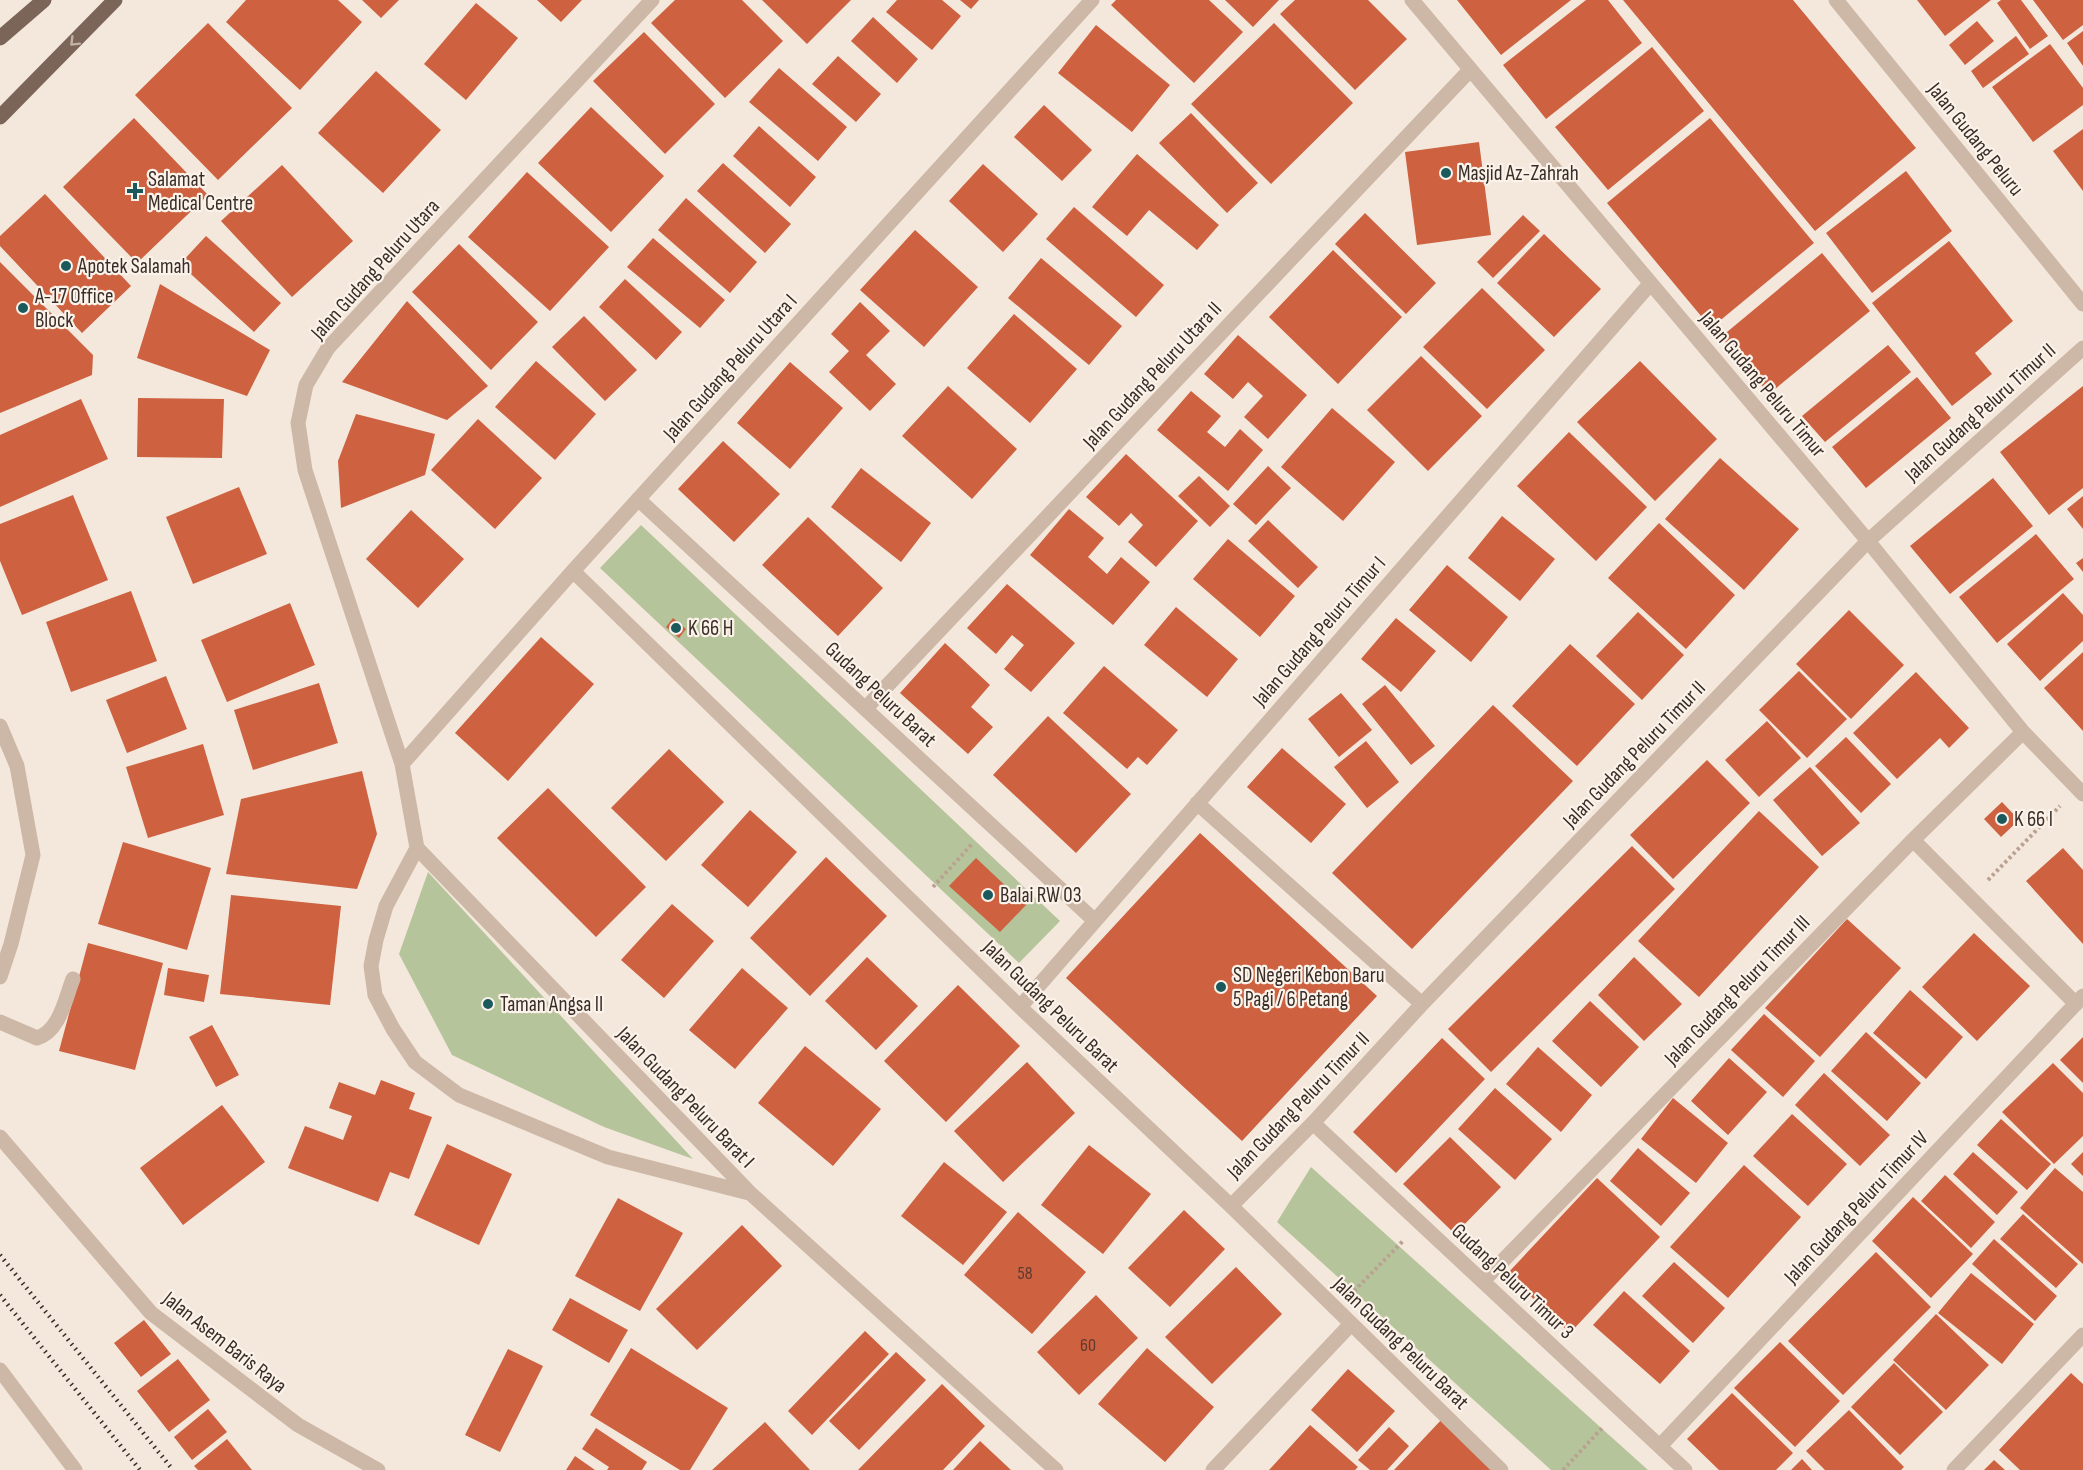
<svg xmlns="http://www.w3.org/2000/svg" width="2083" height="1470" viewBox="0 0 2083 1470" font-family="'Sofia Sans Condensed',sans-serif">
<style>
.green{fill:#b6c49b}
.building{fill:#cd6140}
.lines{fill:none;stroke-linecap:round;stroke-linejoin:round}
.path{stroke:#b9a291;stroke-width:4;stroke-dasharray:3 3;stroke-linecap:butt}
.service{stroke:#cdb8a7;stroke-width:15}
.minor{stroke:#cdb8a7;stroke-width:15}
.tertiary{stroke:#cdb8a7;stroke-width:15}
.primary{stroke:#7b6458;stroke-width:15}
.rail{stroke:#392d28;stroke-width:4.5;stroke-dasharray:1.5 4.5;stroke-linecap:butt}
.oneway{stroke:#c1b2a8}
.poi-dot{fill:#1b595d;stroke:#fbf2e9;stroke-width:2}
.labels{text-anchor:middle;stroke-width:4.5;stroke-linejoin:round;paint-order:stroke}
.number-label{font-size:18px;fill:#5e3a2e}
.street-label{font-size:21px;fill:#392d28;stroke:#fbf2e9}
.poi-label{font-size:21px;fill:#392d28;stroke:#fbf2e9;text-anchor:start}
</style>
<rect width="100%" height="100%" fill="#f4e8dc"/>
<path class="green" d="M641,525L1060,921L1019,963L600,568Z
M428,872L693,1159L604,1127L452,1055L399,954Z
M1311,1167L1648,1470H1551L1277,1222Z"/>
<path class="building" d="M246,0H338L362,22L300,90L226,22Z
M362,0H399L381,18Z
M537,0H582L561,22Z
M675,0H742L783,41L725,98L651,23Z
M762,0H851L807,44Z
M897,0H942L961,16L932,50L886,12Z
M960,0H979L971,9Z
M1116,0H1209L1243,32L1194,83L1111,5Z
M1225,0H1279L1253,27Z
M1295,0H1368L1407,39L1355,90L1280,14Z
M1457,0H1571L1501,55Z
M1586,0H1608L1642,43L1546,119L1503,65Z
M1623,0H1793L1916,148L1815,231Z
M1917,0H1991L1945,36Z
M2001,0H2021L2048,36L2030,49L1997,3Z
M2033,0H2083V25L2063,40Z
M476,3L518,38L466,100L424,64Z
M873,17L918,59L897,83L851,41Z
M1977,21L1994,41L1965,65L1949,45Z
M208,23L292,108L218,180L135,95Z
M1274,23L1353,103L1271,184L1191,104Z
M1096,25L1170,85L1132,132L1058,73Z
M2083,31V66L2067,43Z
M644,32L715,104L665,154L593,81Z
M2016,36L2029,54L1983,88L1971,71Z
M2050,44L2083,88V105L2033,142L1992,87Z
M1652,47L1704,111L1608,190L1555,127Z
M838,56L881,94L856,122L812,84Z
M779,68L847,127L818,161L749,102Z
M376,71L441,130L383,193L318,133Z
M1044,105L1092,150L1062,181L1014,137Z
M591,107L664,176L611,232L538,163Z
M1191,113L1258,183L1227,213L1159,143Z
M134,118L208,195L137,263L63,187Z
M1710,118L1814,243L1711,328L1607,203Z
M759,126L816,177L790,207L733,156Z
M2083,129V191L2053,151Z
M1479,142L1491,235L1417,245L1405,152Z
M1137,154L1219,225L1197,250L1149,210L1127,236L1092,207Z
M723,163L791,224L765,253L697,191Z
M983,164L1038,214L1003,252L949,201Z
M282,165L353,241L292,297L221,221Z
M1906,171L1952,231L1872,293L1826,233Z
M527,172L609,247L550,311L468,237Z
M45,194L131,286L82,333L0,246V236Z
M686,198L757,262L730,293L658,230Z
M1074,207L1164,285L1136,317L1046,239Z
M1365,213L1436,283L1406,314L1335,244Z
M1523,215L1540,231L1493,278L1477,262Z
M915,230L978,287L924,347L860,290Z
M1544,234L1601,289L1554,337L1497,283Z
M206,236L281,303L254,332L180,264Z
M653,238L725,300L700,328L627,267Z
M1949,241L2013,321L1975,353L1992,374L1952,406L1872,303Z
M459,244L538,322L491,370L412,292Z
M1333,250L1402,317L1338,384L1269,317Z
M1822,253L1870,311L1769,394L1721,337Z
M1041,258L1122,326L1089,365L1008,298Z
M0,262L93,355L92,375L0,413Z
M625,279L682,332L656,360L599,307Z
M160,284L270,350L247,396L137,358Z
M1482,288L1545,350L1487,409L1423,347Z
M407,301L488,386L447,420L342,382Z
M860,302L890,331L866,355L896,384L870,411L829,372L849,351L831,334Z
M1014,314L1077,369L1030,423L967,368Z
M584,316L637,370L605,401L552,347Z
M1238,335L1307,395L1268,439L1244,417L1263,396L1248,382L1233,399L1204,374Z
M1888,345L1911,372L1825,442L1802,416Z
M1421,356L1482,416L1428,471L1367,410Z
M536,361L596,414L555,460L495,407Z
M1640,361L1717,439L1655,501L1577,422Z
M790,362L843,408L790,469L737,423Z
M1917,377L1951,418L1866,488L1832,447Z
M948,386L1017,449L972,499L902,436Z
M2083,386V488L2049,515L2000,452Z
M1191,391L1221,416L1207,432L1225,447L1240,429L1263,450L1228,491L1157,430Z
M138,398L224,399L222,458L137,457Z
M81,399L108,459L0,507V435Z
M1332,408L1395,462L1343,521L1281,467Z
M356,414L435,434L425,475L341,508L338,461Z
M478,419L542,478L495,529L431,470Z
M1569,432L1647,507L1596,561L1517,486Z
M723,441L780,494L734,542L678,489Z
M1126,454L1198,521L1156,567L1128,542L1143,525L1131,513L1119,526L1086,497Z
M1720,458L1799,529L1744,590L1665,519Z
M1268,466L1291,488L1256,525L1233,504Z
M861,468L931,523L901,562L831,507Z
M1199,476L1230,506L1210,527L1178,496Z
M1993,478L2033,526L1950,594L1910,546Z
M239,487L267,554L193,584L166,517Z
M73,495L108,580L22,615L0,561V524Z
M2083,496V529L2067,509Z
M1069,509L1104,538L1088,557L1107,574L1121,557L1150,582L1113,625L1030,555Z
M411,510L464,559L418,608L366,559Z
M1502,516L1555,559L1520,601L1468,558Z
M808,517L883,588L838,636L762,565Z
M1268,520L1318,567L1298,588L1248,541Z
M1659,523L1735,595L1686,649L1608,578Z
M2036,534L2074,579L1997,643L1959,597Z
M1228,539L1295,596L1260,637L1193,579Z
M2083,558V572L2076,563Z
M1447,565L1508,617L1471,662L1409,610Z
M1007,584L1075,643L1031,692L1004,669L1024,645L1012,635L996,654L967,628Z
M131,591L157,661L71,692L46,622Z
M2063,593L2083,615V641L2040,681L2007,644Z
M290,603L315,665L227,702L201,640Z
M1176,607L1238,659L1207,697L1144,645Z
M1849,610L1904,665L1851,719L1796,664Z
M1638,612L1684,655L1642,700L1596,656Z
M673,618L686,629L679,638L666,627Z
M1396,618L1436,651L1401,692L1361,659Z
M541,637L594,684L508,781L455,733Z
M945,643L990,685L971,707L993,727L968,754L900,693Z
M1570,644L1635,704L1577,766L1512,706Z
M2083,652V731L2044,688Z
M1104,666L1178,730L1147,765L1138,757L1127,769L1063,713Z
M1799,671L1847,719L1807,758L1759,710Z
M1916,672L1969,728L1949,748L1940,738L1897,779L1853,733Z
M166,676L187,729L127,753L106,700Z
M319,683L338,743L253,770L234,710Z
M1385,685L1435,746L1411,765L1362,704Z
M1341,693L1372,730L1339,757L1308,719Z
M1493,705L1573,781L1412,949L1332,873Z
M1048,716L1131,794L1076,853L993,775Z
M1767,721L1801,758L1759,797L1725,760Z
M1846,737L1891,784L1861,813L1815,766Z
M1366,741L1399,782L1367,808L1334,767Z
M203,744L224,815L148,838L126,767Z
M1282,748L1346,804L1311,843L1247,787Z
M669,749L724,802L666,861L611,808Z
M1707,760L1750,803L1673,879L1630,835Z
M1810,767L1860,823L1822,856L1773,800Z
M362,771L377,834L357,889L226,874L241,799Z
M548,788L646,887L596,937L497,838Z
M2002,802L2019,820L2001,837L1984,819Z
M750,810L797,852L748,907L701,865Z
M1759,811L1819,867L1699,997L1638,941Z
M1200,833L1377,996L1242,1141L1066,978Z
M123,842L211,868L187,950L98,924Z
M1632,846L1675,889L1491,1072L1448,1029Z
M2063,848L2083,870V944L2026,881Z
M826,857L887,916L810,996L750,938Z
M976,858L1026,905L1000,932L949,886Z
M231,895L341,906L330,1005L220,994Z
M672,904L714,941L664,998L621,960Z
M1847,919L1901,968L1820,1057L1765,1008Z
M1974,933L2030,986L1977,1041L1922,987Z
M88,943L163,963L135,1070L59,1051Z
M867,957L918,1006L876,1050L825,1001Z
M1634,957L1682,1004L1644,1041L1598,995Z
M168,968L209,975L204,1002L164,995Z
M742,968L788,1008L735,1069L689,1030Z
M958,985L1020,1046L946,1122L884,1061Z
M1910,990L1963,1037L1926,1079L1873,1033Z
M1590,1001L1639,1047L1601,1087L1552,1041Z
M1764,1014L1815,1061L1783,1097L1731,1050Z
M212,1025L239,1075L216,1087L189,1037Z
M1866,1032L1921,1083L1887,1121L1831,1071Z
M2083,1037V1083L2060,1060Z
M1442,1038L1485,1079L1396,1173L1353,1132Z
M805,1046L881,1109L833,1166L758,1103Z
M1538,1047L1592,1095L1561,1132L1506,1084Z
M1729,1058L1767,1092L1728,1135L1691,1101Z
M1027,1062L1075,1113L1003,1182L954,1131Z
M2053,1063L2083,1093V1136L2054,1164L2002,1112Z
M1824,1073L1890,1135L1860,1166L1795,1105Z
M381,1080L415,1093L409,1109L432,1117L409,1179L390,1172L378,1202L288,1168L305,1126L343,1140L352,1116L329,1108L339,1082L375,1095Z
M1495,1088L1552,1139L1515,1180L1458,1129Z
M1673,1098L1728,1143L1696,1183L1641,1139Z
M222,1105L265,1162L183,1225L140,1168Z
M1792,1114L1847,1164L1808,1206L1753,1156Z
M2001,1119L2051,1164L2027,1190L1977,1145Z
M1450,1137L1501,1187L1455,1234L1403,1184Z
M447,1144L512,1174L479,1245L414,1215Z
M1089,1145L1151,1194L1103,1254L1041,1205Z
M1638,1148L1690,1193L1661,1226L1610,1181Z
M1973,1152L2018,1192L1997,1215L1953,1174Z
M2083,1152V1176L2071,1164Z
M944,1162L1007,1212L963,1265L901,1216Z
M1744,1165L1801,1217L1728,1298L1670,1247Z
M2055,1168L2083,1192V1264L2020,1208Z
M1945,1175L1995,1222L1971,1248L1921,1201Z
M1597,1178L1660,1237L1570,1333L1507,1274Z
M1913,1197L1973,1254L1931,1298L1872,1241Z
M618,1198L683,1233L640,1311L575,1276Z
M1184,1210L1225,1249L1170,1307L1128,1268Z
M1018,1212L1086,1272L1032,1334L964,1275Z
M2023,1214L2078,1264L2056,1288L2000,1239Z
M742,1225L782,1266L697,1350L656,1309Z
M1994,1239L2057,1296L2035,1321L1972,1264Z
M1876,1252L1931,1307L1843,1395L1788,1341Z
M1674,1262L1725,1308L1693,1343L1642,1296Z
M1236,1267L1282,1314L1212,1384L1165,1337Z
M1971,1273L2034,1324L2002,1364L1938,1313Z
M1624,1291L1690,1351L1660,1384L1593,1325Z
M1096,1295L1138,1338L1079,1395L1037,1352Z
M570,1298L628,1330L609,1363L552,1330Z
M1936,1314L1989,1365L1946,1410L1893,1360Z
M144,1320L171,1354L141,1377L114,1343Z
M865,1331L889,1354L812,1435L788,1411Z
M1780,1342L1840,1401L1795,1447L1734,1388Z
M631,1348L728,1408L690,1470H680L590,1415Z
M1147,1348L1214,1407L1165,1462L1098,1404Z
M508,1349L543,1366L500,1452L465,1435Z
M896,1352L926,1380L859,1450L829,1421Z
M178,1359L210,1400L169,1432L137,1391Z
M1894,1363L1943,1412L1900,1455L1851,1407Z
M1348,1369L1395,1411L1357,1452L1311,1410Z
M2071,1373L2083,1384V1470H2020L1999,1450Z
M942,1384L985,1426L943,1470H858Z
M1732,1393L1793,1453L1776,1470H1719L1687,1439Z
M208,1409L227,1432L192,1460L174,1437Z
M1849,1410L1904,1467L1901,1470H1825L1806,1451Z
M1443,1418L1495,1470H1394Z
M765,1422L810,1470H712Z
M1310,1425L1358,1467L1355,1470H1269Z
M1389,1427L1409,1446L1387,1470H1370L1358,1460Z
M596,1428L647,1462L642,1470H607L609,1467L582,1449Z
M227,1439L252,1470H198L194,1466Z
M980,1441L1011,1470H953Z
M575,1456L595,1470H566Z
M1802,1459L1812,1470H1791Z
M1994,1460L2005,1470H1984Z"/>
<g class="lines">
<path class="path" d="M1988,880L2060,806
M933,887L972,844
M1354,1291L1403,1241
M1563,1470L1603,1427"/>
<path class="service" d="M0,1022L37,1038C60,1031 65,999 73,979"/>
<path class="minor" d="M652,0L328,348L306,385L298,423L305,470L402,764L417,848L750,1193L1056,1470
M1412,0L1868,541L2023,732L2083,794
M1836,0L2083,304
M638,499L1095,921
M573,571L1020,1007L1231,1206L1501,1470
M866,708L1470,70
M402,764L573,571L1092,0
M1197,803L1422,1004
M1913,840L2076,1004
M417,848L386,906L376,940L371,966L375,995L393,1029L415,1062L459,1095L608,1157L749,1193
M1020,1007L1650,284
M1313,1123L1685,1470
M1231,1206L1313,1123L1422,1004L1868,541L2083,348
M1483,1281L1913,840L2023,732
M1660,1446L2083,996
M1213,1470L1351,1324
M1954,1470L2083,1335"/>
<path class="tertiary" d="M0,726L17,766L33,855L11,944L0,977
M0,1137L151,1313L298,1425L378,1470
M0,1370L75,1470"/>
<path class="primary" d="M0,38L44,0
M0,117L115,0"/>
<path class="rail" d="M0,1255L173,1470
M0,1295L140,1470"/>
</g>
<defs><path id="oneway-chevron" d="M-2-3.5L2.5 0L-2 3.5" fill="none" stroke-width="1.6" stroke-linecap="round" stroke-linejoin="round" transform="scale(1.5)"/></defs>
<use class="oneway" href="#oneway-chevron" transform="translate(74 42) rotate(135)"/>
<g class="poi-dot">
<circle cx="1446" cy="173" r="6"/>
<path d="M132 182h6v6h6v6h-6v6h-6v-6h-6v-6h6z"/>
<circle cx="66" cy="266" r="6"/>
<circle cx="23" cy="308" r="6"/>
<circle cx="676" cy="628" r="6"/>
<circle cx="2002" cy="819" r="6"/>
<circle cx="988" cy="895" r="6"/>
<circle cx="1221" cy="987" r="6"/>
<circle cx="488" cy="1004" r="6"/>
</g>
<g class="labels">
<g class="number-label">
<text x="1025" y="1279">58</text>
<text x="1088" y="1351">60</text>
</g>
<g class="street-label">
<text transform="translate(1976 139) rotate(51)" y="7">Jalan Gudang Peluru</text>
<text transform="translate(375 269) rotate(-48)" y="7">Jalan Gudang Peluru Utara</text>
<text transform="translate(730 367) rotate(-48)" y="7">Jalan Gudang Peluru Utara I</text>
<text transform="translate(1152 375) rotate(-47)" y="7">Jalan Gudang Peluru Utara II</text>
<text transform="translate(1763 384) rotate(50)" y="7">Jalan Gudang Peluru Timur</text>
<text transform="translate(1980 412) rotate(-42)" y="7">Jalan Gudang Peluru Timur II</text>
<text transform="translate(1319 631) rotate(-49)" y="7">Jalan Gudang Peluru Timur I</text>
<text transform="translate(881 694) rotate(43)" y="7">Gudang Peluru Barat</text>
<text transform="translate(1634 754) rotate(-46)" y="7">Jalan Gudang Peluru Timur II</text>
<text transform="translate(1737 990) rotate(-46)" y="7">Jalan Gudang Peluru Timur III</text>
<text transform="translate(1051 1006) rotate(44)" y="7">Jalan Gudang Peluru Barat</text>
<text transform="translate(686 1097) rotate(46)" y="7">Jalan Gudang Peluru Barat I</text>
<text transform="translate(1298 1105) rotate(-46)" y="7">Jalan Gudang Peluru Timur II</text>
<text transform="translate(1856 1207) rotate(-47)" y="7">Jalan Gudang Peluru Timur IV</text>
<text transform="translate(1513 1281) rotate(43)" y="7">Gudang Peluru Timur 3</text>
<text transform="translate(225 1342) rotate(38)" y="7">Jalan Asem Baris Raya</text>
<text transform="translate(1401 1343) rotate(44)" y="7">Jalan Gudang Peluru Barat</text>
</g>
<g class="poi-label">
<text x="1458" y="180">Masjid Az-Zahrah</text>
<text x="148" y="186">Salamat<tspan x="148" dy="24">Medical Centre</tspan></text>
<text x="78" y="273">Apotek Salamah</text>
<text x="35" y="303">A-17 Office<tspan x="35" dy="24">Block</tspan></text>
<text x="688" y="635">K 66 H</text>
<text x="2014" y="826">K 66 I</text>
<text x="1000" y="902">Balai RW 03</text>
<text x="1233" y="982">SD Negeri Kebon Baru<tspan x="1233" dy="24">5 Pagi / 6 Petang</tspan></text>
<text x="500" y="1011">Taman Angsa II</text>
</g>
</g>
</svg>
